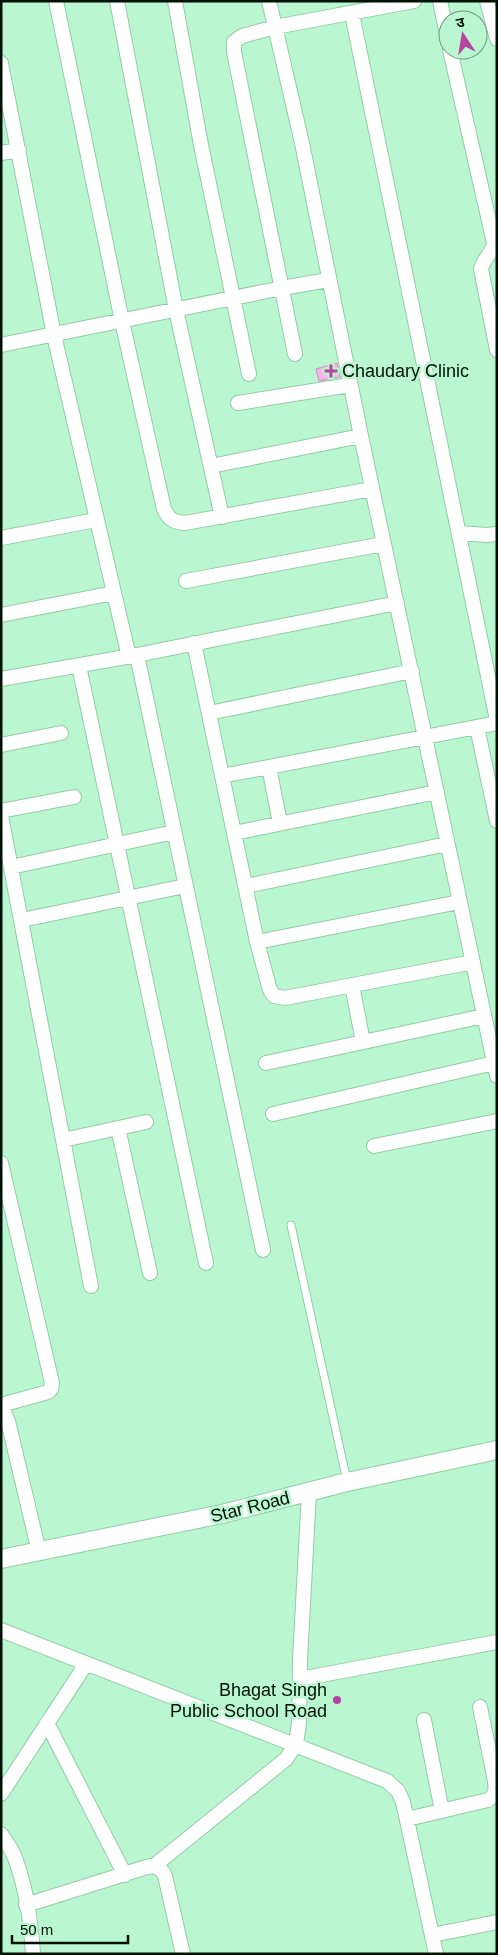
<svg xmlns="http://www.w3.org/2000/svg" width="498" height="1955" viewBox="0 0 498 1955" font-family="Arial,'Noto Sans Devanagari',sans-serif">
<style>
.building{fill:#fdb0e9;stroke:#c693b8}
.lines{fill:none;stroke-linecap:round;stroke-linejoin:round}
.service-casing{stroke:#92cda8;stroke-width:9}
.minor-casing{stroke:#92cda8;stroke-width:16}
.tertiary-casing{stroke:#92cda8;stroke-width:20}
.service{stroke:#fff;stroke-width:7}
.minor{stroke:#fff;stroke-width:14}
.tertiary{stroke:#fff;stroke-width:18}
.poi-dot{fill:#b7459f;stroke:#baf6d0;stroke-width:2}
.labels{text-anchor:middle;stroke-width:5;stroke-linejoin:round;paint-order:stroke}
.poi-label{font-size:18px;fill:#001106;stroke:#baf6d0;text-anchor:start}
.street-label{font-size:18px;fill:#001106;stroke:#baf6d0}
</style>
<rect width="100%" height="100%" fill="#baf6d0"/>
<path class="building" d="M337,363L340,377L319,381L316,369Z"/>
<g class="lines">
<defs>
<path id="service" d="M291,1225L347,1481"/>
<path id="minor" d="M56,1L122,321L164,509C169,520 174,522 185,523L372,489
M117,1L176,310L222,517
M175,1L201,145L249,374
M269,1L302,143L361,436L497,1076
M440,1L448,39
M487,1L497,39
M352,14L497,720
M450,50L494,243C493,253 483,259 481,269L497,350
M1,63L54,335L129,657
M1,153L19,150
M1,345L282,288L328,280
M295,354L234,52V42L242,36L275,27L414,1
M238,403L350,385
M211,466L361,436
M459,533L486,535L497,534
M1,538L96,520
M186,581L383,544
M1,615L114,593
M194,643L257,942L270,990L274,996L285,998L473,962
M137,655L263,1250
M79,666L206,1263
M1,679L137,655L397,603
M209,713L412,671
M477,727L497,821
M1,745L61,733
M269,767L280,823
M222,776L497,723
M1,811L74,797
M1,816L91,1286
M234,833L437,792
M11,867L174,832
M246,886L447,844
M22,920L185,886
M257,942L459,902
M352,985L363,1042
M266,1063L484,1016
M273,1114L494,1063
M118,1128L150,1273
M63,1140L146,1122
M374,1146L497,1121
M1,1163L52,1383L51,1389L48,1392L1,1405
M1,1405L8,1421L39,1552
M1,1630L387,1781L398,1791L403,1802L436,1954
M300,1679L497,1642
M424,1720L442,1811
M47,1723L125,1875
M1,1794L86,1664
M407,1819L488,1800C496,1795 496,1790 495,1781L480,1707
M1,1834C6,1842 12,1849 15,1858C26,1887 31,1923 33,1954
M154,1866L286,1759L296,1744L299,1723L300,1660L309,1492
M26,1905L150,1866C158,1867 162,1869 165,1876L183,1954
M432,1935L497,1922"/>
<path id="tertiary" d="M1,1559L222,1514L347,1482L497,1450"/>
</defs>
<use href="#service" class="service-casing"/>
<use href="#minor" class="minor-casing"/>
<use href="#tertiary" class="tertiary-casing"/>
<use href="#service" class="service"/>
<use href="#minor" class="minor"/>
<use href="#tertiary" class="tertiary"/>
</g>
<g class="poi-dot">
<path d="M328.5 363.5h5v5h5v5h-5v5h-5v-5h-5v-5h5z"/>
<circle cx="337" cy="1700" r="5"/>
</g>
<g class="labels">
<g class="poi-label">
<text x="342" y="377">Chaudary Clinic</text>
<text x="327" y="1696" text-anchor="end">Bhagat Singh<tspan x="327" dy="21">Public School Road</tspan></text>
</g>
<g class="street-label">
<text transform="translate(250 1507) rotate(-14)" y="6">Star Road</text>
</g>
</g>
<rect width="498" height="1955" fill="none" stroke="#001106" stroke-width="5"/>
<g transform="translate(463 35) rotate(348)"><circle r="24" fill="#baf6d0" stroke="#709a7f"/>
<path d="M0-4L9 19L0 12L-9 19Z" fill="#b7459f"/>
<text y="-8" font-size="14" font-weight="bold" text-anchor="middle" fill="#001106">उ</text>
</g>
<path d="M12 1935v8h116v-8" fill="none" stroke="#001106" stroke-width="2.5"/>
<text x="20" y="1935" font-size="15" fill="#001106" stroke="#baf6d0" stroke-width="4" paint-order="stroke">50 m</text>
</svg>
